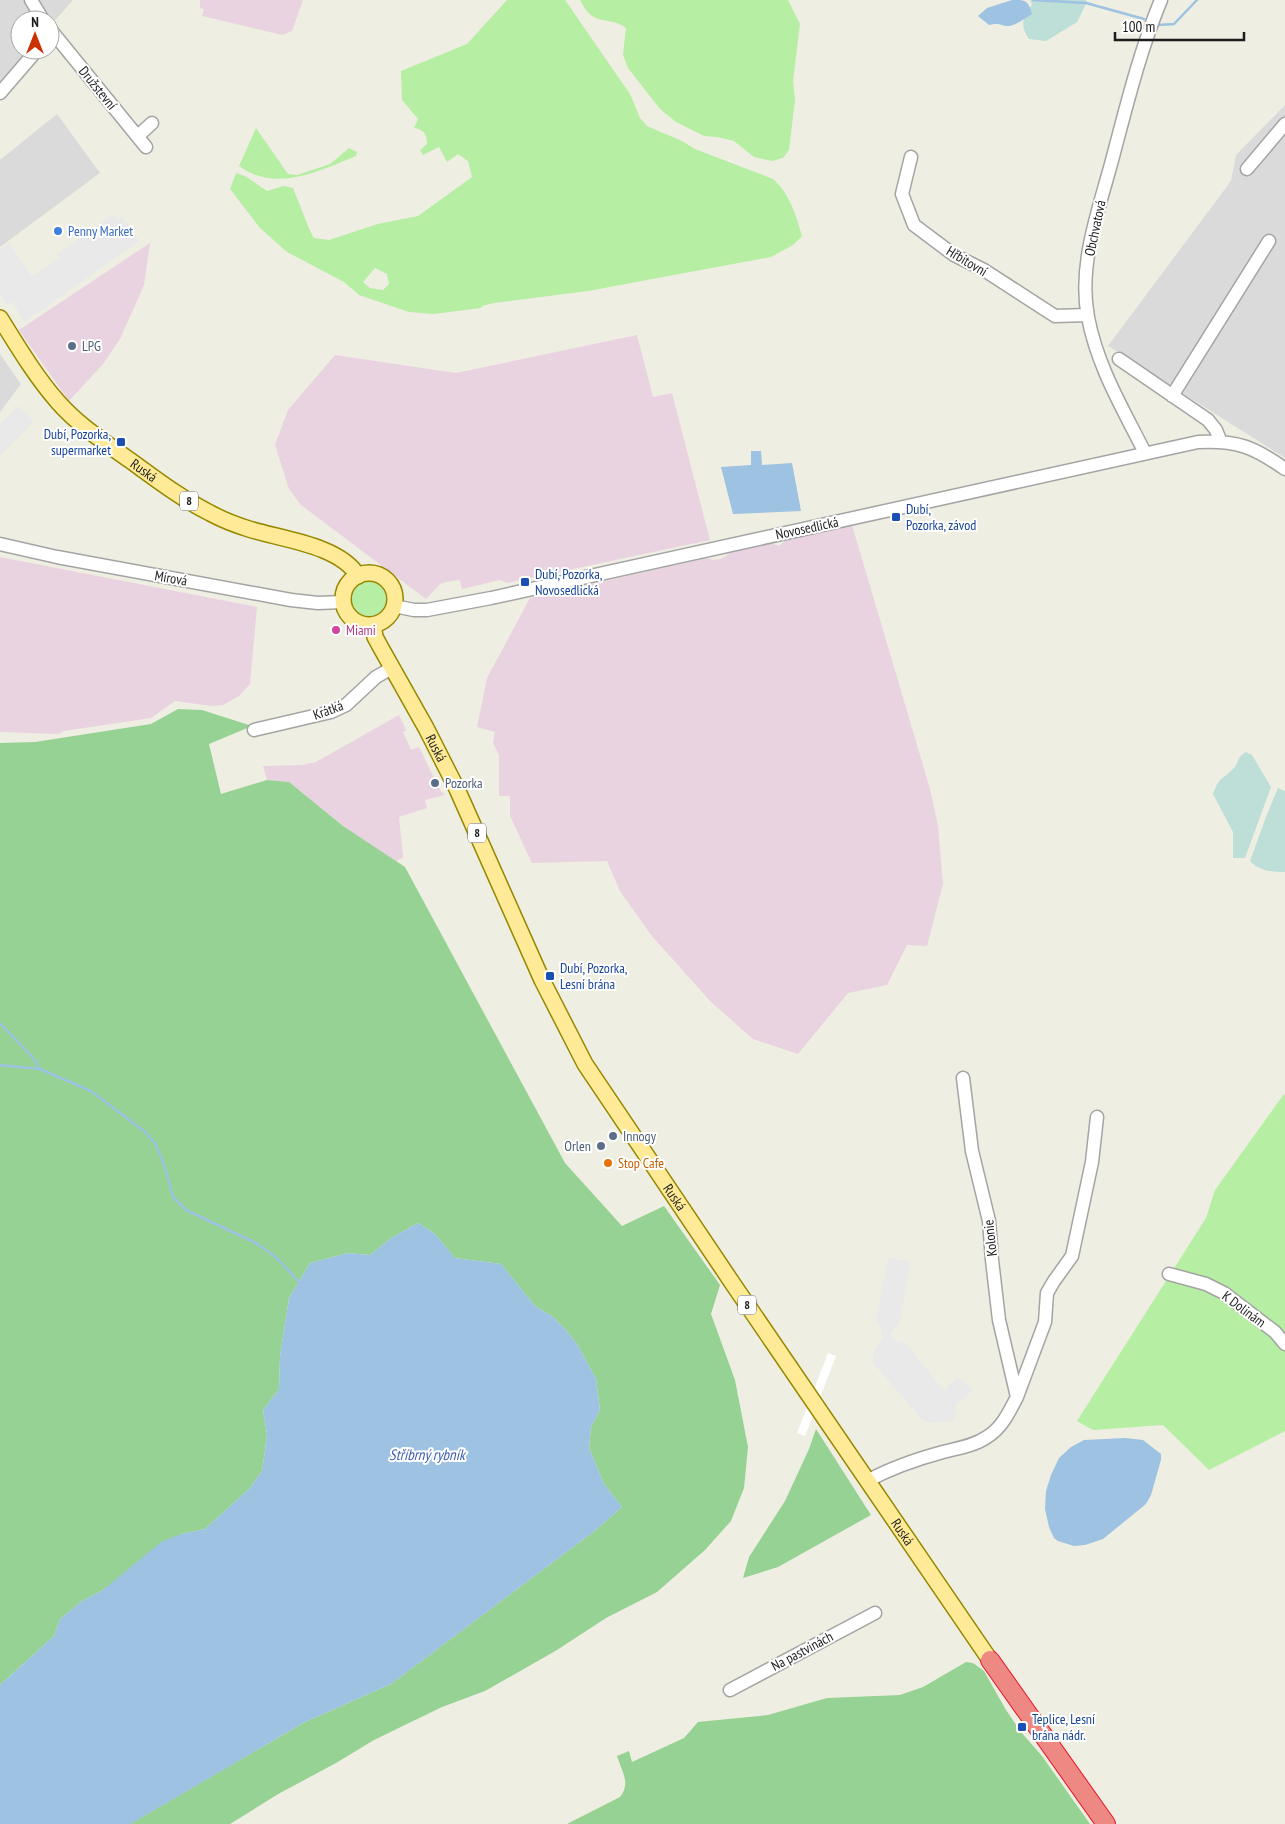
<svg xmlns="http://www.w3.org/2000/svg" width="1285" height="1824" viewBox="0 0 1285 1824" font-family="'PT Sans Narrow',sans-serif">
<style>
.residential{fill:#dbdada}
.industrial{fill:#e9d3e0}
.grass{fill:#b6eea3;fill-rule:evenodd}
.forest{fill:#96d293}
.wetland{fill:#bddfd7}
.parking{fill:#e9e9e9}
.water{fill:#9ec2e1}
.pier{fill:#fff}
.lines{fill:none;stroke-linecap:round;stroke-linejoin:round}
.stream{stroke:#9ec2e1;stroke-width:2.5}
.minor-casing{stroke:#a4a4a4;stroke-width:15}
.major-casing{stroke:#968800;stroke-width:18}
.highway-casing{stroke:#e6162c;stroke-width:20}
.minor{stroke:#fff;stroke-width:12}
.major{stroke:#ffeb97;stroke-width:15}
.highway{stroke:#ed8882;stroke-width:18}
.shop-dot{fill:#3f7fe0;stroke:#fff;stroke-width:2}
.service-dot{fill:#5c6f8a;stroke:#fff;stroke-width:2}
.transit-dot{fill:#1a4fb4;stroke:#fff;stroke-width:2}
.hotel-dot{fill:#d1479c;stroke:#fff;stroke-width:2}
.food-dot{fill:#e8710a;stroke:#fff;stroke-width:2}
.labels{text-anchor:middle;stroke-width:4;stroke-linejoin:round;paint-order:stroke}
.shield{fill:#fff;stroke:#616161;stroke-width:1}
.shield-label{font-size:12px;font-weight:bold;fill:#1d1d1d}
.street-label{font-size:14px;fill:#1d1d1d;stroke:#fff}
.shop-label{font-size:14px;fill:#366cbe;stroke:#fff;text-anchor:start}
.service-label{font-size:14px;fill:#4e5e75;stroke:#fff;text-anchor:start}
.transit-label{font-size:14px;fill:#164399;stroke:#fff;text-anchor:start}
.hotel-label{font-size:14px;fill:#b23c85;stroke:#fff;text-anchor:start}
.food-label{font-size:14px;fill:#c56008;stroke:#fff;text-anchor:start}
.water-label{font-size:15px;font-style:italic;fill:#4260b4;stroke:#fff}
</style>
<rect width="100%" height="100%" fill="#efeee2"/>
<path class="residential" d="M0,0H73L50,26V20H20V50H29L0,83Z
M1285,105V458L1108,346L1231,181L1236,155Z
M57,114L100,173L0,247V160Z
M0,354L21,384L0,412Z"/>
<path class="industrial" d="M200,0H303L292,31L282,35L202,16L204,9L200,8Z
M150,243L144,285L120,339L103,364L69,401L19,330Z
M637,335L653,397L672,393L710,540L507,583L500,580L462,589L460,580L446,582L440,584L426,599L301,505L289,489L275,445L288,410L335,355L456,373Z
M852,525L930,789L938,826L943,884L927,946L907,945L887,985L848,993L798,1054L753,1039L711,1002L651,935L620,891L607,861L532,863L510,816V796H499V755L493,743L495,732L477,727L487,678L530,598L707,558L713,560L720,559L725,557L729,552L771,543L779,546L787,539Z
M0,557L257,607L250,684L239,696L223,705L211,706L175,701L151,718L64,731L58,734L0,732Z
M399,715L406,730L403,732L411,750L419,747L440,790L445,795L425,800L427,808L399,817L403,857L396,862L343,826L289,782L267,780L263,766L302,765L316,762Z"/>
<path class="grass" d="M507,0H565L630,94L640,118L647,126L682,141L695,149L773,179C790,194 796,215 802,236L793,245L771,257L588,291L494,303L482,306L481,308L433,314L409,312L359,295L344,282L287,252L260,228L230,189L236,173L245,176L267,191L284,186L293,188L310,231L314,238L329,240L378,224L418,216L472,177L468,161L458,154L447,162L439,147L423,155L420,150L427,144C427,135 424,129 414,128L418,119L402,100L401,71L467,44ZM375,268L387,274L389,284L383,290L370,288L363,282Z
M580,0H788L800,24L793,81L795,100L789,150L783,158L772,161L754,157L734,141L717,137L704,136L676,122L660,109L628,68L623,55L626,28C615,19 603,23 592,16C587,13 583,5 580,0Z
M256,128L288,174L297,175L330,164L349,148L357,152L356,156C319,171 276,193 239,166Z
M352 599a17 17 0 1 1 34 0a17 17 0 1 1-34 0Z
M1284,1094L1285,1095V1431L1209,1470L1163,1425L1093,1430L1077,1421L1206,1218L1215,1190Z"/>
<path class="forest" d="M178,709L202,710L252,726L209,744L221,794L267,780L289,782L343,826L405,867L565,1163L622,1226L664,1206L720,1285L711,1314L735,1380L748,1447L744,1488L731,1521L705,1550L657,1592L606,1618L557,1650L485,1691L442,1707L374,1740L336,1763L280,1793L230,1824H130L305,1722L391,1684L596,1530L622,1507L604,1484L589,1448L591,1427L600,1410L596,1379L577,1344L566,1330L553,1317L535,1306L501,1264L455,1258L435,1234L418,1223L391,1238L370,1255L348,1253L310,1263L289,1298L280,1356L279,1389L263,1410L267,1434L265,1451L262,1471L250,1488L205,1529L181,1534L103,1590L82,1601L60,1619L54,1636L0,1685V743L35,742L151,724Z
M816,1429L871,1515L778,1567L743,1578L749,1557L785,1501L809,1449Z
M966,1662L973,1663L984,1671L1006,1710L1021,1732L1042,1756L1090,1824H567L620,1797C631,1783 622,1772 617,1756L629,1751L632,1762L684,1738L698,1722L768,1715L827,1698L900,1695L923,1687Z"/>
<path class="wetland" d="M1030,0H1086L1087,2L1077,22L1046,41L1029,39C1020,27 1022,16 1032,5Z
M1246,752L1252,755L1271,787L1245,858H1233V832L1213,794C1220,775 1223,780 1234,768C1240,760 1237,757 1246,752Z
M1278,788L1285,791V872C1272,872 1259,871 1250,861L1266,817Z"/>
<path class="parking" d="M113,215L117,220L122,217L139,241L25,322L12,302L7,305L0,295V249L9,243L32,276L60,258L57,254Z
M18,406L34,421L0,456V424Z
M888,1258L911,1261L899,1324L893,1329L891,1336L897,1341L906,1343L944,1391L957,1377L974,1390L970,1392L955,1406V1410L957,1414L952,1421L925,1423L873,1363V1351L882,1339L881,1327L876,1321Z"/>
<path class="water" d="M1012,0C1026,0 1028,0 1032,14C1025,18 1017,25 1009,26C1000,26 1001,22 989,25L978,16L987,8Z
M751,451H761L762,465L792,463L801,511L733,514L721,467L751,465Z
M418,1223L435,1234L455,1258L501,1264L535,1306L553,1317L566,1330L577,1344L596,1379L600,1410L591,1427L589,1448L604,1484L622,1507L596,1530L391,1684L305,1722L134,1822L130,1824H0V1685L54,1636L60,1619L82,1601L103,1590L161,1542L181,1534L205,1529L250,1488L262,1471L265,1451L267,1434L263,1410L279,1389L280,1356L289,1298L310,1263L348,1253L370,1255L391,1238Z
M1125,1438L1143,1440L1161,1454V1460L1151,1495L1146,1504L1103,1539L1085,1545L1074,1546L1058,1541L1054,1538L1049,1527L1045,1509L1046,1491L1051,1475L1059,1458L1071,1447L1084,1440Z"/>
<path class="pier" d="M828,1353L836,1356L805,1436L797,1433Z"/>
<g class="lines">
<path class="stream" d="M1033,0L1086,3L1144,19
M1157,25L1174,24L1197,0
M0,1023L36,1061L39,1069
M0,1065L40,1069L91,1091L144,1131L155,1143L165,1167L173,1197L186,1210L256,1243L277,1258L300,1283"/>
<defs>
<path id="minor" d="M31,0L43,20
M50,29L146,147
M0,93L37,50
M138,136L152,123
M911,157L902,194L914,225L954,255L984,270L1055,316L1087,315
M1247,169L1285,124
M1119,359L1208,420L1216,430L1220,440
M1172,396L1269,241
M1145,453C1123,409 1097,366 1088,317C1078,266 1098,212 1111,164C1126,108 1139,53 1161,0
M0,544L57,557L291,600L318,603L343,602
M394,606L414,610H427L491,598L1198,442C1237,440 1254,447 1285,469
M254,730L331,712L346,705L376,677L392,668
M1169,1274L1206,1284L1224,1293L1275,1332L1285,1344
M1017,1397L1045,1322L1047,1293L1054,1281L1072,1256L1092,1162L1097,1117
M867,1481C891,1468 917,1459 943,1452C958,1448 974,1446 987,1437C1002,1428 1009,1412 1017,1397L999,1320L992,1260L989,1221L972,1151L963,1078
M730,1690L875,1613"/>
<g id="major">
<path id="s1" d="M0,318C18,347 36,377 58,402C79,426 106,443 131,461C157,480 182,499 210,513C223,520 236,525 249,529C280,539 340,545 358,576"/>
<circle cx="369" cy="599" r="26"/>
<path id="s2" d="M373,625L375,637L381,648L426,728L457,789L542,980L585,1064L733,1284L990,1660"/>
</g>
<path id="highway" d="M990,1660L1106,1824"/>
</defs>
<use href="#minor" class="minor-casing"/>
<use href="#major" class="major-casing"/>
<use href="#highway" class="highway-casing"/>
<use href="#minor" class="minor"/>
<use href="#major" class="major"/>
<use href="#highway" class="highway"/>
</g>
<circle class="shop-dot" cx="58" cy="231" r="5"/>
<g class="service-dot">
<circle cx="72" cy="346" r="5"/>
<circle cx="435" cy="783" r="5"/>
<circle cx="613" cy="1136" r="5"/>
<circle cx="601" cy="1146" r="5"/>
</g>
<g class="transit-dot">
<rect x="116" y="437" width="10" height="10" rx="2.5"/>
<rect x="891" y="512" width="10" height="10" rx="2.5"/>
<rect x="520" y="577" width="10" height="10" rx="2.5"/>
<rect x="545" y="971" width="10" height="10" rx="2.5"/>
<rect x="1017" y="1722" width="10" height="10" rx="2.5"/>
</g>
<circle class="hotel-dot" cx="336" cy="630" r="5"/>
<circle class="food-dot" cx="608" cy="1163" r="5"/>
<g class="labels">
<g class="shield">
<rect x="180" y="491.5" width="18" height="19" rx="4"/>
<rect x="468" y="823.5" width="18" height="19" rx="4"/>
<rect x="738" y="1295.5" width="18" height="19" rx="4"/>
</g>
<g class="shield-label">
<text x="189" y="505">8</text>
<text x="477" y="837">8</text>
<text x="747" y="1309">8</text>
</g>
<g class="street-label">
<text transform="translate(98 88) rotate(51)" y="5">Družstevní</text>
<text transform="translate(1095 228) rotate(-78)" y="5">Obchvatová</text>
<text transform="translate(967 261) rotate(31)" y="5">Hřbitovní</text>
<text dy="5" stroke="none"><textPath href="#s1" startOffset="212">Ruská</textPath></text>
<text transform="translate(807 528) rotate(-12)" y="5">Novosedlická</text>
<text transform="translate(171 578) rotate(10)" y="5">Mírová</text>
<text transform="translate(328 710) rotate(-20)" y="5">Krátká</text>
<text dy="5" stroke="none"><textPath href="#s2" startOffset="139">Ruská</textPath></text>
<text dy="5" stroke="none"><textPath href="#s2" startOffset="649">Ruská</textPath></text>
<text transform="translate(990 1238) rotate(-96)" y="5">Kolonie</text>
<text transform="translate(1244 1309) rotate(37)" y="5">K Dolinám</text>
<text dy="5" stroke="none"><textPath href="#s2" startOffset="1054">Ruská</textPath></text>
<text transform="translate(802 1651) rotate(-28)" y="5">Na pastvinách</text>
</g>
<g class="shop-label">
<text x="68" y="236">Penny Market</text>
</g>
<g class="service-label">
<text x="82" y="351">LPG</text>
<text x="445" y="788">Pozorka</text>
<text x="623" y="1141">Innogy</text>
<text x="591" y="1151" text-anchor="end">Orlen</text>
</g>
<g class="transit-label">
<text x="111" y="439" text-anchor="end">Dubí, Pozorka,<tspan x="111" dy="16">supermarket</tspan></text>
<text x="906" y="514">Dubí,<tspan x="906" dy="16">Pozorka, závod</tspan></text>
<text x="535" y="579">Dubí, Pozorka,<tspan x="535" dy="16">Novosedlická</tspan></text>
<text x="560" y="973">Dubí, Pozorka,<tspan x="560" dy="16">Lesní brána</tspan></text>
<text x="1032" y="1724">Teplice, Lesní<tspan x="1032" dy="16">brána nádr.</tspan></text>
</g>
<g class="hotel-label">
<text x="346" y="635">Miami</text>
</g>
<g class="food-label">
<text x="618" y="1168">Stop Cafe</text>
</g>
<g class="water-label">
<text x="427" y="1460">Stříbrný rybník</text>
</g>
</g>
<g transform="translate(35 35)"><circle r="24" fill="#ffffff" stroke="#a5a5a5"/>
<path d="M0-4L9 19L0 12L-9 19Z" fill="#ca3000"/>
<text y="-8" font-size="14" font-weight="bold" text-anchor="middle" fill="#1d1d1d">N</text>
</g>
<path d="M1115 32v8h129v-8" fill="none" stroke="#1d1d1d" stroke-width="2.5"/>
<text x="1122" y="32" font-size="15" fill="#1d1d1d" stroke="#ffffff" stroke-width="4" paint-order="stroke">100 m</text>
</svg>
